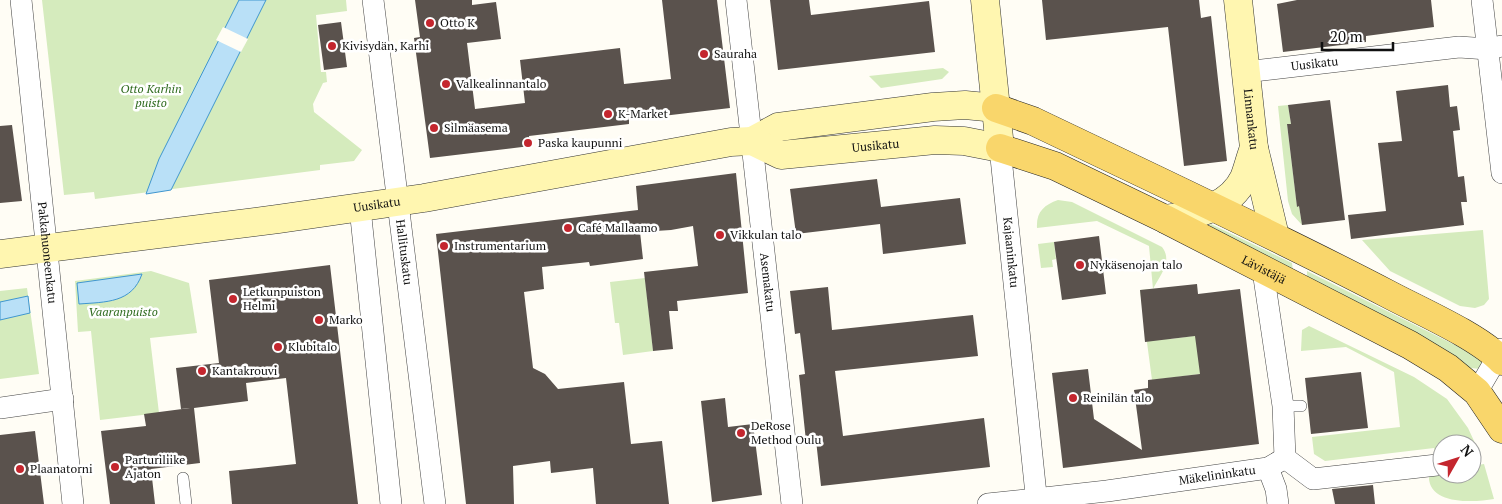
<svg xmlns="http://www.w3.org/2000/svg" width="1502" height="504" viewBox="0 0 1502 504" font-family="'PT Serif',serif">
<style>
.green{fill:#d5ebbd}
.water{fill:#b9e0f7;stroke:#3f96cf}
.pier{fill:#fffdf5}
.building{fill:#5a524d}
.lines{fill:none;stroke-linecap:round;stroke-linejoin:round}
.service-casing{stroke:#444;stroke-width:12}
.minor-casing{stroke:#444;stroke-width:22}
.secondary-casing{stroke:#333;stroke-width:29}
.primary-casing{stroke:#222;stroke-width:29}
.service{stroke:#fff;stroke-width:11}
.minor{stroke:#fff;stroke-width:21}
.secondary{stroke:#fff6b0;stroke-width:28}
.primary{stroke:#f9d66b;stroke-width:28}
.poi-dot{fill:#c4262e;stroke:#fff;stroke-width:2}
.labels{text-anchor:middle;stroke-width:5;stroke-linejoin:round;paint-order:stroke}
.poi-label{font-size:12px;fill:#111;stroke:#fff;text-anchor:start}
.street-label{font-size:12px;fill:#111;stroke:#fff}
.park-label{font-size:12px;font-style:italic;fill:#2f6b1f;stroke:#fff}
</style>
<rect width="100%" height="100%" fill="#fffdf5"/>
<path class="green" d="M42,0H346L347,11L316,15L321,72H326L327,82L323,83L313,104L314,112L362,150L354,161L320,165V170L95,199L94,192L64,195Z
M943,68L949,72L942,79L881,88L869,76Z
M1288,105L1291,124L1287,125L1297,206H1299L1302,225L1292,214L1288,201L1278,106Z
M1058,200L1072,202L1162,247C1173,261 1160,275 1153,289L1171,339L1200,335V374L1152,380L1140,290L1153,289L1149,246L1097,221L1037,228C1036,212 1044,205 1058,200Z
M1211,224L1292,263L1293,271L1208,227Z
M1483,230L1489,299L1484,305L1475,308L1460,306L1390,271L1362,240Z
M1054,242L1056,259L1052,260L1053,267L1041,268L1038,244Z
M151,271L189,283L197,333L150,338L159,413L100,420L91,331L78,332L75,281Z
M1307,271L1465,350L1488,366L1481,369L1470,368L1447,352L1307,278Z
M645,278L653,351L623,355L619,323H615L610,282Z
M27,288L39,374L0,379V291Z
M1309,326L1414,377L1447,399L1468,428L1481,456L1472,458V444H1442V461L1437,462L1434,448L1325,461L1314,454L1312,437L1400,427L1394,372L1346,347L1301,351L1302,330Z
M1484,464L1494,499C1471,503 1427,504 1429,475L1472,474V466Z"/>
<path class="water" d="M239,0H266L171,190L146,194L159,159Z
M142,274C132,303 106,302 79,304L77,283Z
M28,296L30,313L0,320V302Z"/>
<path class="pier" d="M223,27L248,39L241,52L216,40Z"/>
<path class="building" d="M415,0H472V5L496,2L501,39L467,43L475,109L525,103L520,60L620,48L624,84L671,79L662,0H717L730,108L629,120V124L529,136L530,146L430,158L414,38L420,37Z
M770,0H809L811,15L929,1L935,52L778,70Z
M1042,0H1199L1201,18L1211,16L1227,161L1184,166L1168,27L1046,40Z
M1297,0H1431L1434,27L1366,36V42L1283,52L1277,4Z
M341,22L347,67L324,70L318,25Z
M1448,85L1450,107L1457,106L1460,130L1453,131L1458,177L1464,176L1467,202H1461L1464,225L1351,239L1348,215L1386,211L1378,143L1402,141L1396,91Z
M1330,100L1345,220L1302,225L1299,206L1297,207L1287,124H1291L1288,105Z
M12,125L22,201L0,203V126Z
M736,173L748,293L677,301L678,311H669L673,349L653,351L644,272L698,266L693,226L671,230L640,232L643,259L590,266L589,262L542,267L544,289L524,292L533,368L545,374L558,389L624,382L631,444L662,441L669,504H596L593,468L551,473L550,461L513,466L514,504H466L436,234L638,210L636,186Z
M877,179L881,207L960,198L966,244L883,254L880,224L796,234L790,189Z
M1099,236L1106,294L1062,300L1054,242Z
M330,265L358,504H232L229,471L296,464L286,378L246,383L248,401L194,408L200,463L151,469L155,504H110L101,431L146,426L144,414L190,408L181,409L176,368L219,363L209,280Z
M1197,284L1198,294L1240,289L1259,444L1063,468L1052,373L1088,369L1094,419L1142,450L1134,390L1148,388V380L1200,374L1195,336L1145,342L1140,290Z
M828,287L832,330L973,315L978,356L835,371L843,436L984,418L990,467L821,486L816,440L806,441L799,375L805,374L800,333L795,334L790,291Z
M1361,372L1368,428L1311,434L1305,378Z
M725,398L728,427L753,424L762,495L712,502L701,401Z
M35,431L44,504H0V435Z
M1373,485L1375,504H1335L1332,489Z"/>
<g class="lines">
<defs>
<path id="service" d="M1283,406H1301
M183,478L186,504"/>
<g id="minor">
<path id="s1" d="M21,0L73,504"/>
<path id="s2" d="M373,0L435,504"/>
<path id="s3" d="M736,0L792,504"/>
<path d="M1482,0L1502,173"/>
<path id="s4" d="M1245,72L1459,47L1488,49L1502,46"/>
<path id="s5" d="M1000,148L1037,504"/>
<path d="M360,208L391,504"/>
<path d="M1263,271L1283,406L1285,458"/>
<path d="M1477,392L1502,349"/>
<path d="M0,408L63,399"/>
<path d="M1285,458L1313,479L1437,465"/>
<path d="M1268,468L1276,489L1278,504"/>
<path id="s6" d="M988,504L1107,491L1268,468L1285,458"/>
</g>
<g id="secondary">
<path id="s7" d="M1238,0L1254,148L1275,236"/>
<path d="M752,141L778,127L933,107L965,105L996,108"/>
<path d="M1165,219C1194,216 1230,208 1244,178C1248,168 1250,158 1254,148"/>
<path id="s8" d="M0,254L278,219L424,198L731,142L752,141L781,155L935,140L964,141L1000,148L985,0"/>
</g>
<g id="primary">
<path d="M996,108L1033,121C1152,178 1271,233 1388,294C1420,311 1478,336 1502,361"/>
<path id="s9" d="M1000,148L1055,166L1165,219L1410,345L1448,368L1477,392L1502,429"/>
</g>
</defs>
<use href="#service" class="service-casing"/>
<use href="#minor" class="minor-casing"/>
<use href="#secondary" class="secondary-casing"/>
<use href="#primary" class="primary-casing"/>
<use href="#service" class="service"/>
<use href="#minor" class="minor"/>
<use href="#secondary" class="secondary"/>
<use href="#primary" class="primary"/>
</g>
<g class="poi-dot">
<circle cx="430" cy="23" r="5"/>
<circle cx="332" cy="46" r="5"/>
<circle cx="704" cy="54" r="5"/>
<circle cx="446" cy="84" r="5"/>
<circle cx="608" cy="114" r="5"/>
<circle cx="434" cy="128" r="5"/>
<circle cx="528" cy="143" r="5"/>
<circle cx="568" cy="228" r="5"/>
<circle cx="720" cy="235" r="5"/>
<circle cx="444" cy="246" r="5"/>
<circle cx="1080" cy="265" r="5"/>
<circle cx="233" cy="299" r="5"/>
<circle cx="319" cy="320" r="5"/>
<circle cx="278" cy="347" r="5"/>
<circle cx="202" cy="371" r="5"/>
<circle cx="1073" cy="398" r="5"/>
<circle cx="741" cy="433" r="5"/>
<circle cx="115" cy="467" r="5"/>
<circle cx="20" cy="469" r="5"/>
</g>
<g class="labels">
<g class="poi-label">
<text x="440" y="27">Otto K</text>
<text x="342" y="50">Kivisydän, Karhi</text>
<text x="714" y="58">Sauraha</text>
<text x="456" y="88">Valkealinnantalo</text>
<text x="618" y="118">K-Market</text>
<text x="444" y="132">Silmäasema</text>
<text x="538" y="147">Paska kaupunni</text>
<text x="578" y="232">Café Mallaamo</text>
<text x="730" y="239">Vikkulan talo</text>
<text x="454" y="250">Instrumentarium</text>
<text x="1090" y="269">Nykäsenojan talo</text>
<text x="243" y="296">Letkunpuiston<tspan x="243" dy="14">Helmi</tspan></text>
<text x="329" y="324">Marko</text>
<text x="288" y="351">Klubitalo</text>
<text x="212" y="375">Kantakrouvi</text>
<text x="1083" y="402">Reinilän talo</text>
<text x="751" y="430">DeRose<tspan x="751" dy="14">Method Oulu</tspan></text>
<text x="125" y="464">Parturiliike<tspan x="125" dy="14">Ajaton</tspan></text>
<text x="30" y="473">Plaanatorni</text>
</g>
<g class="street-label">
<text dy="4" stroke="none"><textPath href="#s4" startOffset="70">Uusikatu</textPath></text>
<text dy="4" stroke="none"><textPath href="#s7" startOffset="120">Linnankatu</textPath></text>
<text dy="4" stroke="none"><textPath href="#s8" startOffset="888">Uusikatu</textPath></text>
<text dy="4" stroke="none"><textPath href="#s8" startOffset="380">Uusikatu</textPath></text>
<text dy="4" stroke="none"><textPath href="#s1" startOffset="254">Pakkahuoneenkatu</textPath></text>
<text dy="4" stroke="none"><textPath href="#s2" startOffset="254">Hallituskatu</textPath></text>
<text dy="4" stroke="none"><textPath href="#s5" startOffset="105">Kajaaninkatu</textPath></text>
<text dy="4" stroke="none"><textPath href="#s9" startOffset="291">Lävistäjä</textPath></text>
<text dy="4" stroke="none"><textPath href="#s3" startOffset="284">Asemakatu</textPath></text>
<text dy="4" stroke="none"><textPath href="#s6" startOffset="231">Mäkelininkatu</textPath></text>
</g>
<g class="park-label">
<text x="151" y="93">Otto Karhin<tspan x="151" dy="14">puisto</tspan></text>
<text x="123" y="316">Vaaranpuisto</text>
</g>
</g>
<g transform="translate(1457 459) rotate(51)"><circle r="24" fill="#ffffff" stroke="#a0a0a0"/>
<path d="M0-4L9 19L0 12L-9 19Z" fill="#c4262e"/>
<text y="-8" font-size="14" font-weight="bold" text-anchor="middle" fill="#111111">N</text>
</g>
<path d="M1322 42v8h71v-8" fill="none" stroke="#111111" stroke-width="2.5"/>
<text x="1330" y="42" font-size="15" fill="#111111" stroke="#ffffff" stroke-width="4" paint-order="stroke">20 m</text>
</svg>
